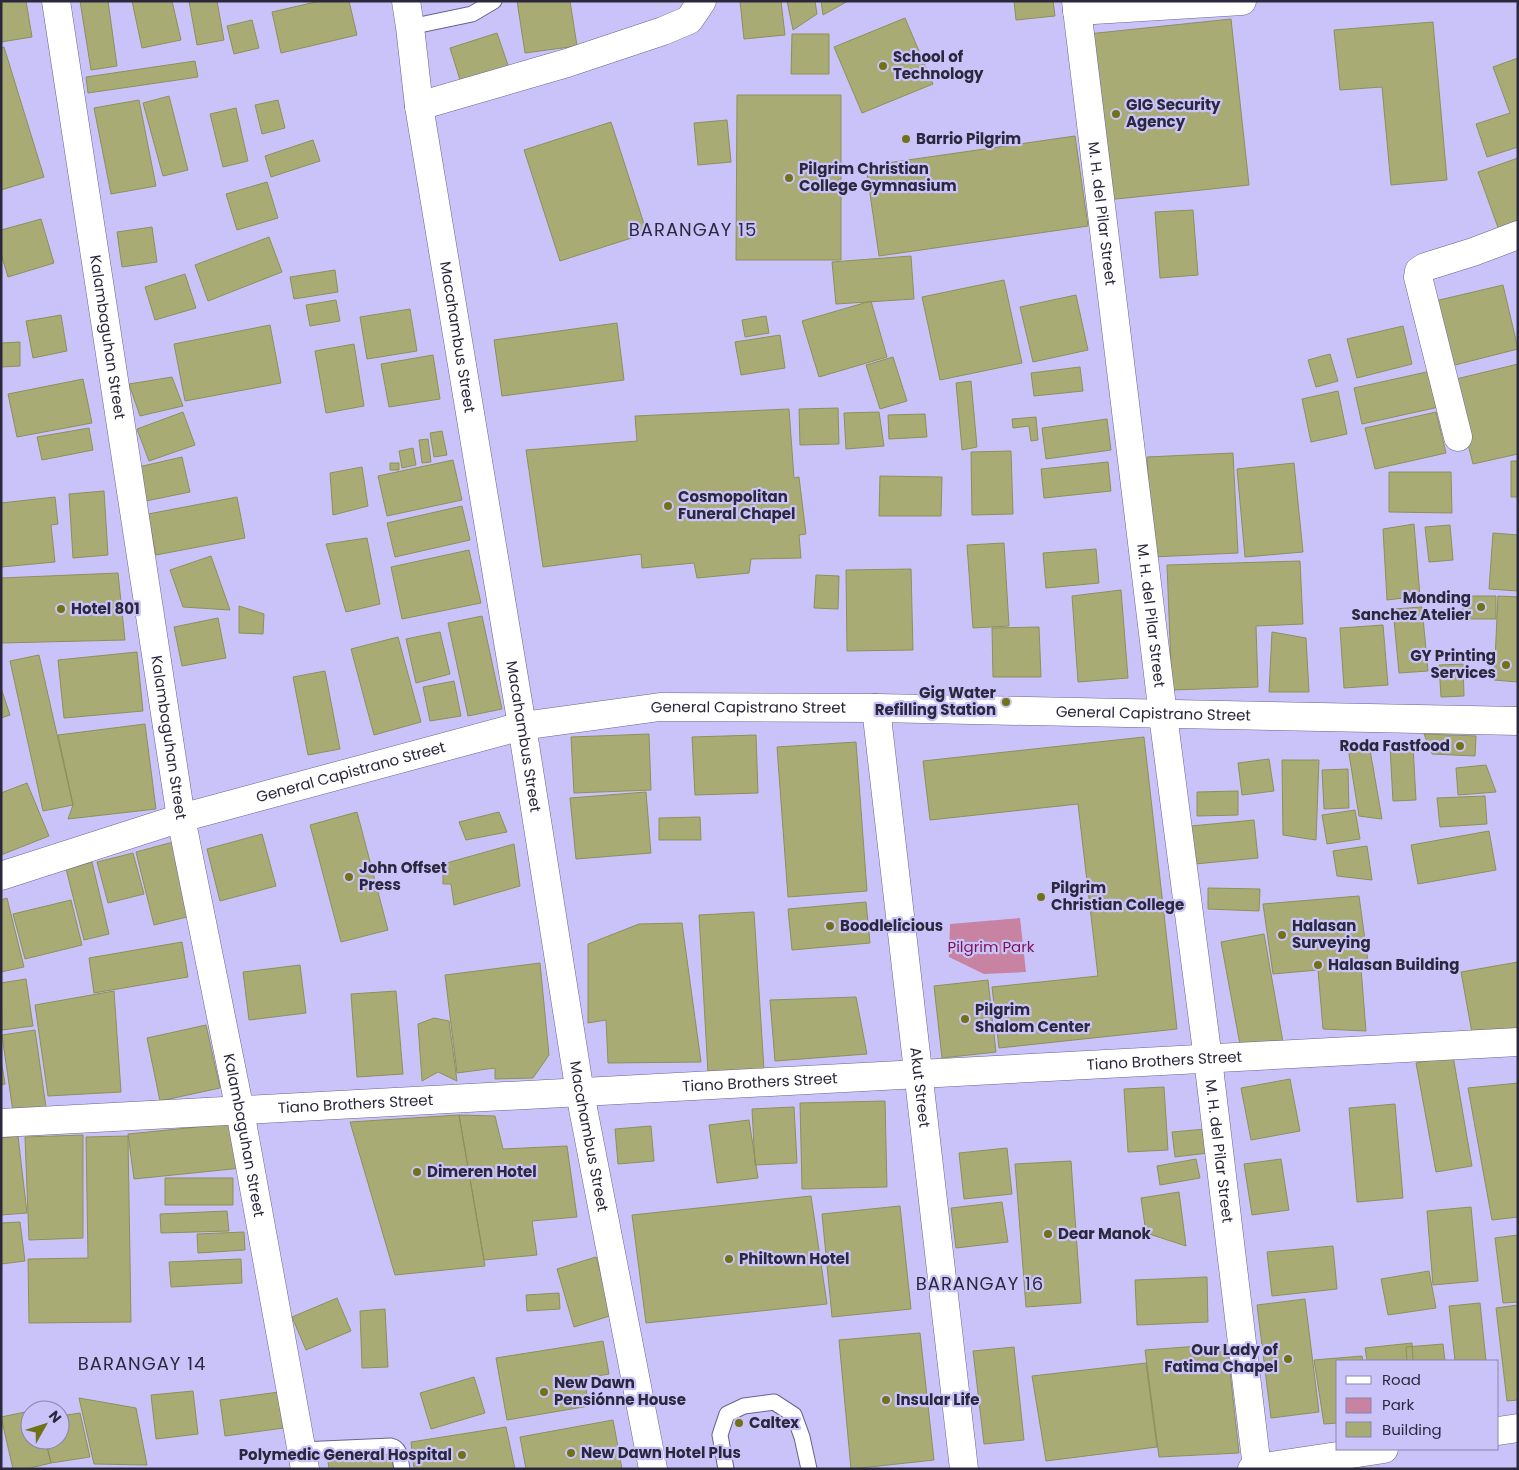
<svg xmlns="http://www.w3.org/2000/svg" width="1519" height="1470" viewBox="0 0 1519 1470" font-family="Poppins,sans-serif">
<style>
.green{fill:#c882a2}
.building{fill:#a8ab73;stroke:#8d9059}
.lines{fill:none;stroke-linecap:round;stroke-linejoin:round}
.service-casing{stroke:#696292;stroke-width:17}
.minor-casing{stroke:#696292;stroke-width:29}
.tertiary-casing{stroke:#696292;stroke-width:29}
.secondary-casing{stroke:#696292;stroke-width:29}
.primary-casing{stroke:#696292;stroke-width:29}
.service{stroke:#fff;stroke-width:15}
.minor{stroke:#fff;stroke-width:28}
.tertiary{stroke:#fff;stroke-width:28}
.secondary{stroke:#fff;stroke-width:28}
.primary{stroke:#fff;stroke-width:28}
.poi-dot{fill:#717217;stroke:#cac3f9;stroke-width:2}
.labels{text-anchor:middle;stroke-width:4.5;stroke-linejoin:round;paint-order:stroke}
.poi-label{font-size:15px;font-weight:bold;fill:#2b283d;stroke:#cac3f9;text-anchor:start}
.street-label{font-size:15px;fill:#2b283d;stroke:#cac3f9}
.park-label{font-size:15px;fill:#7c1351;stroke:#cac3f9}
.quarter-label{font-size:18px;letter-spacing:1px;fill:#2b283d;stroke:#cac3f9}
</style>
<rect width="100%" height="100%" fill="#cac3f9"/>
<path class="green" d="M1020,918L1026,972L984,974L949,957L950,924Z"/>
<path class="building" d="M1,1H26L32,37L1,42Z
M80,1H108L117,66L91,70Z
M132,1H172L181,40L142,48Z
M189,1H217L224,40L197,45Z
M320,1H349L357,35L281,53L272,12Z
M517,1H570L577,46L525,53Z
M740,1H781L785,35L744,39Z
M787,1H815L817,14L793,30Z
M821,1H848L823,15Z
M1014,1H1053L1055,16L1016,20Z
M905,18L933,84L862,113L834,47Z
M1231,19L1249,185L1107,200L1088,34Z
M252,20L259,48L234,54L227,26Z
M1433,22L1447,180L1391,185L1382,87L1340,90L1334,30Z
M497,33L509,68L461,83L450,48Z
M792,34H829V74H791Z
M4,47L44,177L1,190V48Z
M1518,58V147L1487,157L1476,124L1510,113L1493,67Z
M195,61L198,77L88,93L86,77Z
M737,95H841V260H736Z
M169,96L188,170L163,176L143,103Z
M139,100L156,186L111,194L94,108Z
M278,100L285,128L262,134L255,105Z
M236,108L248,161L223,167L210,114Z
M727,120L731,162L698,165L694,123Z
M611,122L647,233L560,261L524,150Z
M1075,136L1088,226L879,256L866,166Z
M313,140L320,161L271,177L265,156Z
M1518,158V227L1500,233L1478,172Z
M267,182L278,218L237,230L226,194Z
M1193,210L1198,275L1160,278L1155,212Z
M41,219L54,263L8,277L1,254V230Z
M152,227L157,262L122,267L117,232Z
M269,237L282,272L208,301L195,265Z
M911,256L914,299L836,304L832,262Z
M335,270L338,292L294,299L290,277Z
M185,274L196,308L155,320L145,287Z
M1004,280L1022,363L940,380L922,297Z
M1503,285L1518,349L1451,366L1435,301Z
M1076,295L1088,350L1033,362L1020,307Z
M336,300L340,321L310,326L306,305Z
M871,301L887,357L819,377L802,321Z
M410,309L417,351L367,359L360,317Z
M61,315L67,351L33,358L26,321Z
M766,316L769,333L745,337L742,320Z
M617,323L624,380L502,396L494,340Z
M270,325L281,383L185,401L174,344Z
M1403,326L1412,364L1357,378L1347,339Z
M780,335L785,368L741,375L735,342Z
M20,342V366L1,367V343Z
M354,344L364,406L326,413L315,351Z
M1330,354L1338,381L1316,387L1308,360Z
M433,355L440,399L389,407L381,364Z
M893,357L907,401L880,409L866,365Z
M1518,364V454L1473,464L1452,380Z
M1080,367L1083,391L1034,396L1031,373Z
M1431,371L1439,407L1362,424L1354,388Z
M172,377L183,406L140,416L129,384Z
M83,379L92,423L17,437L8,394Z
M971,381L977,447L962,450L956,383Z
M1338,391L1347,434L1311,442L1302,399Z
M838,408L839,444L800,445L799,409Z
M789,409L794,478L799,477L806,534L799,535L801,558L751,559L749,573L697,578L694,563L642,568L641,554L543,567L526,450L637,441L635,416Z
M183,412L195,445L149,461L137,429Z
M879,412L884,446L846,449L844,413Z
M1436,412L1446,453L1375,469L1365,428Z
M925,414L927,437L889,439L888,415Z
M1036,417L1038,440L1031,441L1029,426L1013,428L1012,419Z
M1107,419L1111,450L1046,459L1042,428Z
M89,428L93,450L42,460L37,437Z
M442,431L447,455L434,457L430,433Z
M428,439L431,462L422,463L419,440Z
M413,448L416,465L402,468L399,451Z
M1011,451L1013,514L972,515L971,452Z
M1233,453L1238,553L1152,557L1147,457Z
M182,457L190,492L141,502L134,468Z
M453,460L462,500L387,516L378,476Z
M1511,461H1518V497H1511Z
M1108,462L1111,491L1044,498L1041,469Z
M390,463H399V470H390Z
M1294,463L1303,552L1245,557L1237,469Z
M362,467L368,506L333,515L330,473Z
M1389,472H1451L1452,513L1389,512Z
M880,476L942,477L941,516H879Z
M104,491L108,555L73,558L69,494Z
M55,497L58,524L51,525L55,562L1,567V503Z
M237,497L245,538L156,555L148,514Z
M462,506L470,540L395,557L387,523Z
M1414,524L1420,596L1387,600L1383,529Z
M1450,525L1453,560L1429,562L1425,527Z
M1493,533L1518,535V591L1489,589Z
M367,538L380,604L346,612L326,544Z
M1004,543L1009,626L973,628L967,545Z
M1096,549L1099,583L1046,588L1043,553Z
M469,550L481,603L402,619L391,567Z
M211,556L230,610L183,607L170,570Z
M1300,561L1303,624L1256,626L1258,687L1172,690L1167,565Z
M911,569L913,650L847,651L846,570Z
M118,573L125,640L1,643V578Z
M816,575L839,576L838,609L814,608Z
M1121,590L1128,678L1078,682L1072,596Z
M1463,596H1496V619H1462Z
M1498,596L1518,597V682L1494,680Z
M239,606L264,614L263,634L239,633Z
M1422,607L1428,671L1399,673L1393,609Z
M482,616L502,709L468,716L448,623Z
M218,618L226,658L182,666L174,627Z
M1383,625L1388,685L1344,688L1340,628Z
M1039,627L1041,677H993L992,628Z
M440,632L450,674L416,683L406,639Z
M1272,632L1306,638L1309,692H1269Z
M398,637L421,722L374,735L351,649Z
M137,652L143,711L64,718L58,660Z
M39,655L73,805L43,811L10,661Z
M1463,664L1464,696L1441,697L1439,665Z
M325,671L340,749L308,755L293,677Z
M454,681L461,716L430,721L423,687Z
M1,688L10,715L1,718Z
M145,724L156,809L68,819L73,805L58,735Z
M649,734L651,790L574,793L571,737Z
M1424,734L1476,736L1475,756L1432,754Z
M756,735L758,793L695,795L692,737Z
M1144,737L1177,1029L999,1048L992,987L1098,976L1078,804L930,820L923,761Z
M856,742L867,891L788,897L777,747Z
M1369,744L1382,819L1359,816L1348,748Z
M1413,746L1416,800L1393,801L1390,747Z
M1269,759L1274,791L1242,795L1238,763Z
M1282,760H1319L1316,840L1283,835Z
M1486,765L1496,792L1458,795L1456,768Z
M1348,769L1349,808L1324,809L1322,770Z
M27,783L49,836L1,855V793Z
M1238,791V815L1197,816V792Z
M646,792L651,853L576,859L570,798Z
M1485,796L1487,824L1440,827L1437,798Z
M1355,810L1360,839L1327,844L1322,815Z
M357,812L388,930L341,942L310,825Z
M499,812L507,832L466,840L459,822Z
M700,817L701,840H659V818Z
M1254,820L1258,858L1195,864L1191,826Z
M1489,831L1496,870L1418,884L1411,845Z
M262,834L276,886L220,901L207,849Z
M173,842L191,916L154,925L136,852Z
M514,844L520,886L454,905L451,884H443V864Z
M1367,846L1372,880L1337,876L1333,851Z
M133,853L144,894L108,903L97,862Z
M92,862L109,934L84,940L66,869Z
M1208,888L1260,889L1259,911L1208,909Z
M1359,896L1368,962L1361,968L1366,1031L1323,1029L1318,970L1273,974L1263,904Z
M7,898L24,967L1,972V900Z
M71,900L82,945L25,959L13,914Z
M866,902L870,943L792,950L788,909Z
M754,912L764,1070L708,1073L699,915Z
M682,923L701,1062L608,1063L606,1020L588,1023V944L639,924Z
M1264,934L1283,1042L1241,1050L1221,942Z
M182,942L188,977L94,993L89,958Z
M1518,962V1036L1474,1044L1461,972Z
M540,963L549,1055L533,1078L495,1079V1068L457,1073L445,975Z
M300,965L306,1013L249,1020L243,972Z
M26,979L33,1026L2,1030L1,983Z
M988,980L996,1052L942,1058L934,986Z
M114,991L121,1092L48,1096L35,1005Z
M396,991L403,1074L357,1077L351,994Z
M856,997L867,1054L775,1061L770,1000Z
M434,1018L449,1021L457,1081L438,1072L422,1081L418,1024Z
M206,1025L220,1088L160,1101L147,1038Z
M35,1030L46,1107L13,1112L2,1035Z
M1453,1056L1472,1166L1436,1172L1416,1063Z
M1,1059L5,1084L1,1085Z
M1290,1079L1300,1131L1251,1140L1241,1088Z
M1518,1083V1217L1492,1220L1468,1088Z
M1164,1087L1168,1150L1128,1152L1124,1089Z
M885,1101L887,1187L802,1189L800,1103Z
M1395,1104L1403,1198L1357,1202L1349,1108Z
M794,1107L797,1163L755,1165L752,1109Z
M459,1115L485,1266L395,1275L350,1122Z
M459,1115L495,1116L503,1149L567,1146L577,1217L532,1221L537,1255L484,1260Z
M749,1120L758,1178L717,1183L709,1125Z
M237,1123L242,1168L134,1179L128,1134Z
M651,1126L654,1161L618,1164L615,1129Z
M1206,1129L1208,1153L1175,1157L1172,1132Z
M83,1135V1238L29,1240L25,1137Z
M18,1136L27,1213L1,1215V1138Z
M128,1136L131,1322L29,1323L28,1259L88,1258L86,1137Z
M1007,1148L1012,1194L964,1199L959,1153Z
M1196,1159L1200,1178L1160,1185L1157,1166Z
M1281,1159L1289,1210L1252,1215L1244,1164Z
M1071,1161L1081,1303L1026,1307L1015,1164Z
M165,1178H233V1205H165Z
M1179,1192L1186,1246L1146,1233L1141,1198Z
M811,1196L827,1304L646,1323L632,1215Z
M1002,1202L1008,1242L956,1248L951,1208Z
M900,1206L911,1309L832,1317L822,1214Z
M1471,1207L1478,1281L1433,1285L1427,1211Z
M227,1211L229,1231L161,1233L160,1214Z
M20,1222L25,1261L1,1264V1223Z
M244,1232L245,1250L198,1253L197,1234Z
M1518,1235V1302L1503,1303L1495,1238Z
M1333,1246L1337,1289L1272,1296L1267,1252Z
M596,1257L613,1315L574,1327L557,1269Z
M241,1259L242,1283L171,1287L169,1262Z
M1429,1271L1436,1308L1388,1315L1381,1279Z
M1207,1277L1208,1322L1137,1325L1135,1280Z
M559,1293L560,1309L527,1311L526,1295Z
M337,1298L351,1331L306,1350L292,1317Z
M1305,1299L1319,1412L1271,1418L1257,1305Z
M1480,1303L1486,1361H1455L1449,1306Z
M1518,1305V1400L1507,1401L1496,1308Z
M385,1309L388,1367L362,1368L360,1311Z
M920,1333L934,1460L851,1469L839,1340Z
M603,1341L609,1374L584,1378L589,1406L507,1420L496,1358Z
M1412,1343L1413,1361H1367L1365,1348Z
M1227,1344L1239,1453L1159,1457L1145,1350Z
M1443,1344L1445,1361H1407L1406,1347Z
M1014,1347L1024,1440L984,1444L973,1351Z
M1362,1356L1363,1361H1338V1423L1324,1424L1314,1360Z
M1146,1363L1157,1447L1046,1461L1032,1376Z
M474,1377L485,1413L431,1429L420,1393Z
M193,1391L198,1434L156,1439L151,1395Z
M279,1392L284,1428L225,1436L220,1400Z
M79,1398L136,1408L147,1465L94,1464Z
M30,1411V1440H45L51,1463L26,1469H13L1,1417Z
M80,1413L90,1457L51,1463L46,1440H60V1416Z
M613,1420L622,1469H526L520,1437Z
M506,1427L515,1469H414L411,1442Z
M389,1449L394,1469H329L327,1454Z"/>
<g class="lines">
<defs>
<path id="service" d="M410,27L472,14L494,1
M301,1450L391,1446C401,1448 400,1460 402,1469
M726,1469L720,1435L727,1414L744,1406L774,1402L794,1415L802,1437L809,1469"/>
<g id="minor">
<path id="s1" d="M56,1L181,818L240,1111L305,1469"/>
<path id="s2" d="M406,1L410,27L419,106L522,726L580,1093L653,1469"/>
<path id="s3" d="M1076,1L1163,715L1208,1059L1257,1468"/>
<path d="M1077,11L1242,1"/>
<path d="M419,106L567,63L663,31L689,20L702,1"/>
<path d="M1458,437L1418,277L1419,271L1425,267L1473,252L1518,235"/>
<path id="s4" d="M876,708L964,1469"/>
</g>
<g id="tertiary">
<path id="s5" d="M1,1123L1518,1042"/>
</g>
<g id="secondary">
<path id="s6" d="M1,876L181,818L522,726L660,707L876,708L1518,721"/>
</g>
<path id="primary" d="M1498,1431L1518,1428
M1252,1469L1384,1449"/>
</defs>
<use href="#service" class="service-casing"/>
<use href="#minor" class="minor-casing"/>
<use href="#tertiary" class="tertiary-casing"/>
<use href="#secondary" class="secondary-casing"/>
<use href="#primary" class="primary-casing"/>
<use href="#service" class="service"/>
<use href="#minor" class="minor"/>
<use href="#tertiary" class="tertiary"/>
<use href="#secondary" class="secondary"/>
<use href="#primary" class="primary"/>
</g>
<g class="poi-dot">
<circle cx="883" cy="66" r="5"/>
<circle cx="1116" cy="114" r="5"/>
<circle cx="906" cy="139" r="5"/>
<circle cx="789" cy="178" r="5"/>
<circle cx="668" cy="506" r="5"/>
<circle cx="1481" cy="607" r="5"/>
<circle cx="61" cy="609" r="5"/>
<circle cx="1506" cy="665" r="5"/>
<circle cx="1006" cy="702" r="5"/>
<circle cx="1460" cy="746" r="5"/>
<circle cx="349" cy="877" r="5"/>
<circle cx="1041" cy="897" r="5"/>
<circle cx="830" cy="926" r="5"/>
<circle cx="1282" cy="935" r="5"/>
<circle cx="1318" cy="965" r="5"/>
<circle cx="965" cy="1019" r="5"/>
<circle cx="417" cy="1172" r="5"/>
<circle cx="1048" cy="1234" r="5"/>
<circle cx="729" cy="1259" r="5"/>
<circle cx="1288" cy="1359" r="5"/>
<circle cx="544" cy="1392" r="5"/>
<circle cx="886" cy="1400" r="5"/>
<circle cx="739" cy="1423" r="5"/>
<circle cx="571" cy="1453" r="5"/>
<circle cx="462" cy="1455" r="5"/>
</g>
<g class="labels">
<g class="poi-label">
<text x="893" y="62">School of<tspan x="893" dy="17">Technology</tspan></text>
<text x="1126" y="110">GIG Security<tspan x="1126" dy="17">Agency</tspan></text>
<text x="916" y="144">Barrio Pilgrim</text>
<text x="799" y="174">Pilgrim Christian<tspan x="799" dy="17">College Gymnasium</tspan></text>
<text x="678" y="502">Cosmopolitan<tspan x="678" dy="17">Funeral Chapel</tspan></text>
<text x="1471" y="603" text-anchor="end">Monding<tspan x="1471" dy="17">Sanchez Atelier</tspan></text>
<text x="71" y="614">Hotel 801</text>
<text x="1496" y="661" text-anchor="end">GY Printing<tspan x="1496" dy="17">Services</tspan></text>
<text x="996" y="698" text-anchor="end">Gig Water<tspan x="996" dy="17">Refilling Station</tspan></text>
<text x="1450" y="751" text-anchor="end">Roda Fastfood</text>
<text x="359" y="873">John Offset<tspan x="359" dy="17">Press</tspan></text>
<text x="1051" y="893">Pilgrim<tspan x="1051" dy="17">Christian College</tspan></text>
<text x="840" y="931">Boodlelicious</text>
<text x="1292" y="931">Halasan<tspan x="1292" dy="17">Surveying</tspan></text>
<text x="1328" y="970">Halasan Building</text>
<text x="975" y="1015">Pilgrim<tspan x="975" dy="17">Shalom Center</tspan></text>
<text x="427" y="1177">Dimeren Hotel</text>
<text x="1058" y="1239">Dear Manok</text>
<text x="739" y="1264">Philtown Hotel</text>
<text x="1278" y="1355" text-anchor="end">Our Lady of<tspan x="1278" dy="17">Fatima Chapel</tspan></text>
<text x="554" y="1388">New Dawn<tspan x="554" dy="17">Pensiónne House</tspan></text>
<text x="896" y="1405">Insular Life</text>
<text x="749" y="1428">Caltex</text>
<text x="581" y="1458">New Dawn Hotel Plus</text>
<text x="452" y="1460" text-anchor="end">Polymedic General Hospital</text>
</g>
<g class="street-label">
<text dy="5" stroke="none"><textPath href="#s3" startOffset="214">M. H. del Pilar Street</textPath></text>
<text dy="5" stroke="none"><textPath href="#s2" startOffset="340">Macahambus Street</textPath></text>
<text dy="5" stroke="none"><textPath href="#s1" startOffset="340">Kalambaguhan Street</textPath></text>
<text dy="5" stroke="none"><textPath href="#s3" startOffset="619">M. H. del Pilar Street</textPath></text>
<text dy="5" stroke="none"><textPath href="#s6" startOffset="770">General Capistrano Street</textPath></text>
<text dy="5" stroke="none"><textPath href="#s6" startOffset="1175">General Capistrano Street</textPath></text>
<text dy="5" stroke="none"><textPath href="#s2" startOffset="745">Macahambus Street</textPath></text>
<text dy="5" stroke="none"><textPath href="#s1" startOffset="745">Kalambaguhan Street</textPath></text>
<text dy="5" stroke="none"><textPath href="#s6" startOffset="365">General Capistrano Street</textPath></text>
<text dy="5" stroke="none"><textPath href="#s5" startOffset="1165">Tiano Brothers Street</textPath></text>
<text dy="5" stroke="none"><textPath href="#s5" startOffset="760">Tiano Brothers Street</textPath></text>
<text dy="5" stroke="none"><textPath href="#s4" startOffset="382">Akut Street</textPath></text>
<text dy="5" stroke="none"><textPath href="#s5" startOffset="355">Tiano Brothers Street</textPath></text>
<text dy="5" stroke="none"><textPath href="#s1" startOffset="1150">Kalambaguhan Street</textPath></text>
<text dy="5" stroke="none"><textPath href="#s2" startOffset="1150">Macahambus Street</textPath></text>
<text dy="5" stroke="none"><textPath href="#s3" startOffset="1159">M. H. del Pilar Street</textPath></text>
</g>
<g class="park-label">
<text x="991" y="952">Pilgrim Park</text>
</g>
<g class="quarter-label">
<text x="693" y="236">BARANGAY 15</text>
<text x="980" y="1290">BARANGAY 16</text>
<text x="142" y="1370">BARANGAY 14</text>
</g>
</g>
<rect width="1519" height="1470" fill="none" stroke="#2b283d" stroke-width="5"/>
<rect x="1336" y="1360" width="162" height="90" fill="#cac3f9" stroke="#8a85ae"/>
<rect x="1346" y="1376" width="25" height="8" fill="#ffffff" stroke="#8a85ae"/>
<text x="1382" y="1385" font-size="15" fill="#2b283d">Road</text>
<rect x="1346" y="1398" width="25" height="15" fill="#c882a2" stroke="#8a85ae"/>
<text x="1382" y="1410" font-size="15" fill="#2b283d">Park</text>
<rect x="1346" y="1422" width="25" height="15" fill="#a8ab73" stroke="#8a85ae"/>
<text x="1382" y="1435" font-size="15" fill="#2b283d">Building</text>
<g transform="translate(45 1425) rotate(51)"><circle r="24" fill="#cac3f9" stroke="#8a85ae"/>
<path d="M0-4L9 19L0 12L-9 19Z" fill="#717217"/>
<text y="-8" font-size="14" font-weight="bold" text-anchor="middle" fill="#2b283d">N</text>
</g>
</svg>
